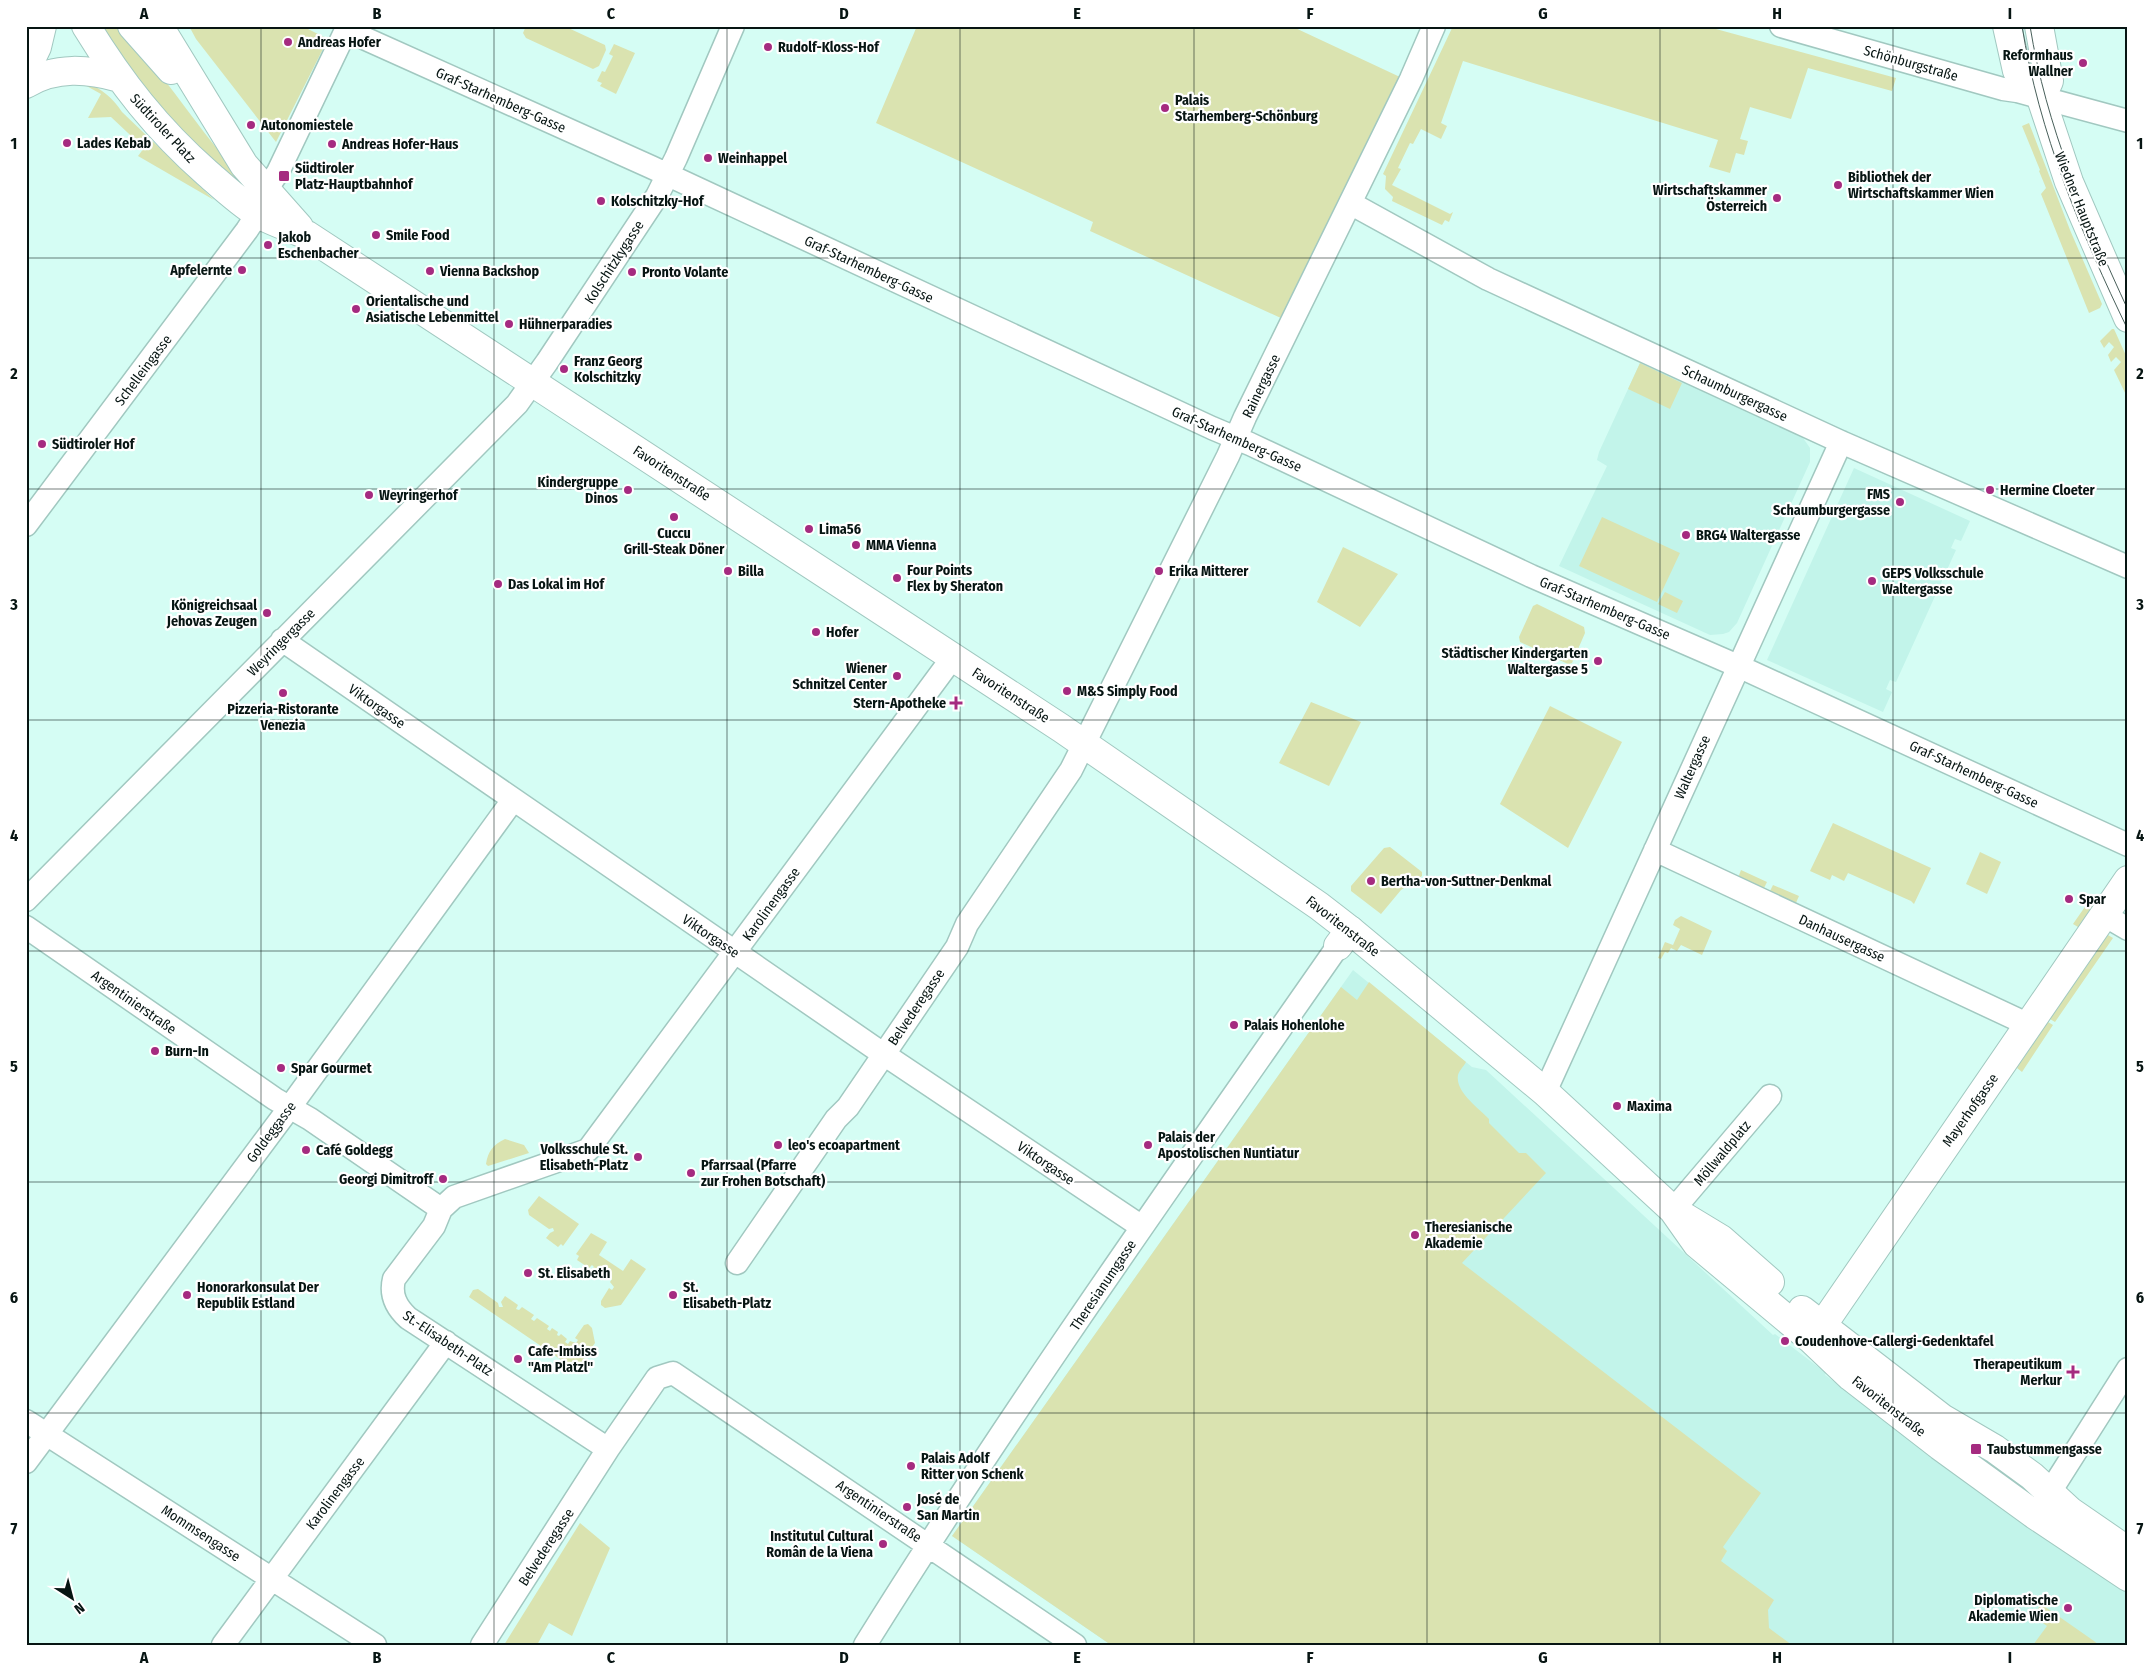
<svg xmlns="http://www.w3.org/2000/svg" width="2154" height="1671" viewBox="0 0 2154 1671" font-family="'Fira Sans Condensed',sans-serif">
<style>
.built{fill:#c2f4ea}
.green{fill:#dae3b0}
.lines{fill:none;stroke-linecap:round;stroke-linejoin:round}
.minor-casing{stroke:#a1c8c0;stroke-width:25}
.tertiary-casing{stroke:#a1c8c0;stroke-width:30}
.secondary-casing{stroke:#a1c8c0;stroke-width:30}
.primary-casing{stroke:#a1c8c0;stroke-width:30}
.minor{stroke:#fff;stroke-width:22}
.tertiary{stroke:#fff;stroke-width:28}
.secondary{stroke:#fff;stroke-width:28}
.primary{stroke:#fff;stroke-width:28}
.tram{stroke:#485f5a;stroke-width:1}
.grid{fill:none;stroke:#071513;stroke-width:1;stroke-opacity:0.55}
.poi-dot{fill:#a52b80;stroke:#fff;stroke-width:2}
.labels{text-anchor:middle;stroke-width:4.5;stroke-linejoin:round;paint-order:stroke}
.poi-label{font-size:14px;font-weight:bold;fill:#071513;stroke:#fff;text-anchor:start}
.street-label{font-size:14px;fill:#071513;stroke:#fff}
.neatline{fill:none;stroke:#071513;stroke-width:2}
.grid-label{font-size:16px;text-anchor:middle;font-weight:bold;fill:#071513}
</style>
<rect width="100%" height="100%" fill="#d5fdf4"/>
<path class="built" d="M1640,363L1801,435L1810,448V462L1737,623L1729,632L1723,634L1710,635L1559,566L1607,466L1597,460L1599,452Z
M1854,468L1970,521L1961,541L1955,539L1951,548L1956,550L1896,682L1890,680L1886,689L1892,692L1883,712L1767,660Z
M1353,970L1472,1067L1486,1070L1773,1335L1775,1334L1826,1373L1825,1375L2053,1544L2128,1593V1645H1111L952,1536Z"/>
<path class="green" d="M107,26H118C134,45 151,63 166,82C192,115 215,151 247,180L243,186L170,123L103,34Z
M189,26H302L328,39L276,142L196,39Z
M526,26H564L605,45L606,50L599,66L593,69L526,38L523,33Z
M917,26H1291L1400,77L1283,319L1090,231L1093,222L876,123Z
M1453,26H1705L1896,78L1892,91L1808,68L1791,119L1750,107L1740,139L1748,141L1744,155L1736,153L1730,173L1709,167L1718,140L1463,61L1441,123L1447,126L1441,139L1421,129L1413,144L1410,143L1398,168L1401,169L1392,185L1450,214L1453,212L1449,222L1445,220L1442,225L1392,201L1393,197L1385,189L1386,176L1383,174Z
M614,44L635,53L616,94L600,86L602,83L597,81L602,71L605,72L613,56L609,54Z
M86,82C102,89 113,98 122,112L214,200L138,156L144,148L111,117L88,118L101,94L83,84Z
M2029,123L2070,230L2102,304L2100,308L2089,313L2041,194L2046,188L2039,171L2040,170L2022,126Z
M2112,329H2114L2128,360V399L2114,370L2121,362L2116,357L2111,362L2108,355L2114,347L2109,342L2104,348L2100,341Z
M1640,363L1682,383L1670,409L1628,389Z
M1602,517L1680,553L1657,602L1579,566Z
M1343,547L1398,574L1360,627L1317,602Z
M1665,592L1683,601L1677,613L1658,604Z
M1537,604L1584,627L1585,633L1572,663L1568,664L1520,642L1519,637L1533,606Z
M1311,702L1361,722L1329,786L1279,763Z
M1550,706L1622,742L1568,848L1500,804Z
M1833,823L1931,868L1914,904L1911,901L1848,873L1844,881L1832,875L1830,880L1810,871Z
M1390,847L1422,872V876L1401,890L1381,914L1351,891V886L1384,848Z
M1980,852L2001,862L1987,894L1966,884Z
M1741,870L1767,882L1763,890L1738,878Z
M1773,885L1799,896L1795,905L1769,893Z
M2089,901L2094,904L2078,927L2073,924Z
M1681,916L1712,931L1702,955L1681,945L1677,951L1671,948L1668,953L1665,952L1661,959L1658,958L1665,942L1673,945L1680,929L1673,925L1675,920Z
M2108,935L2113,938L2055,1022L2050,1019Z
M1369,982L1466,1062C1464,1066 1459,1071 1458,1075C1455,1092 1479,1108 1489,1119V1123L1519,1153H1526L1546,1173L1462,1263L1761,1493L1723,1547L1727,1551L1721,1561L1774,1600L1768,1610L1769,1628L1792,1645H1111L952,1536L1341,987L1357,1000Z
M2048,1022L2053,1025L2022,1072L2017,1068Z
M505,1139L524,1145L529,1153L488,1166L486,1164C488,1151 493,1145 505,1139Z
M539,1196L579,1224L563,1246L561,1244L558,1247L546,1238L550,1233L554,1231L553,1228L549,1229L529,1215L528,1210Z
M591,1233L607,1242L599,1255L623,1271L631,1259L646,1269L621,1305L605,1308L601,1305V1301L609,1288L612,1290L614,1287L610,1282L612,1279L610,1277L607,1280L601,1276L602,1274L600,1272L598,1275L592,1270L594,1267L592,1265L589,1268L577,1260L579,1256L576,1254Z
M478,1289L498,1303L499,1307H503L501,1302L505,1296L518,1305L516,1309L519,1310L522,1307L534,1315L531,1319L534,1321L537,1318L549,1326L547,1329L550,1331L552,1328L558,1332L557,1335L559,1336L561,1334L567,1339L565,1342L568,1344L570,1341L576,1343L578,1340L575,1338L584,1325L588,1324L592,1328L595,1343L576,1370L469,1297L473,1290Z
M580,1523L610,1548L572,1636L549,1623L537,1645H504Z
M2041,1604L2094,1641L2099,1645H2033L2047,1626L2033,1616Z"/>
<g class="lines">
<defs>
<path id="minor" d="M1781,26L2003,89L2017,91L2128,121
M348,29L366,39L651,167L1212,428L1250,444L1531,576L1738,666L2128,845
M266,190L278,172L348,26
M1350,203L1488,279L1841,442L2128,567
M26,525L247,230L258,213
M282,640L873,1047L1142,1227
M1655,850L2029,1025
M26,900L517,404L547,362L657,196L676,158L733,26
M2104,915L2128,929
M26,927L275,1099L310,1119L441,1209
M1545,1092L1841,442
M1673,1210L1770,1096
M737,1263L836,1119L848,1107L957,947L967,924L1071,770L1228,456L1245,417L1411,79L1434,26
M26,1421L375,1645
M608,1449L408,1318C396,1307 390,1295 394,1279L434,1226L441,1209L454,1197L588,1150L953,657
M26,1462L290,1107L513,800
M2041,1506L2128,1369
M223,1645L446,1342
M482,1645L608,1449L657,1378L673,1373L1075,1645
M865,1645C1014,1406 1177,1177 1338,946"/>
<path id="tertiary" d="M1338,946L1350,930"/>
<path id="secondary" d="M86,26C121,83 157,129 207,173C223,187 240,203 258,214C273,222 291,228 307,235L1061,728L1319,906L1350,930L1545,1092L1673,1210L1697,1244L1812,1340L1851,1377L1940,1446L2035,1515L2128,1577
M132,26L171,70
M159,26L244,165L299,227
M2007,26L2017,71L2041,98L2069,182L2128,318
M2039,26L2049,81L2041,98
M26,84C56,66 88,69 120,78
M1683,1216L1721,1239L1770,1282
M1802,1310L1942,1418L1995,1449L2032,1476L2070,1511L2128,1551
M1813,1339L2128,880"/>
<path id="primary" d="M26,70L37,47L42,26"/>
</defs>
<use href="#minor" class="minor-casing"/>
<use href="#tertiary" class="tertiary-casing"/>
<use href="#secondary" class="secondary-casing"/>
<use href="#primary" class="primary-casing"/>
<use href="#minor" class="minor"/>
<use href="#tertiary" class="tertiary"/>
<use href="#secondary" class="secondary"/>
<use href="#primary" class="primary"/>
<path class="tram" d="M2022,26C2039,133 2081,233 2128,330
M2030,26C2046,126 2086,219 2128,310"/>
</g>
<path class="grid" d="M261,26V1645M494,26V1645M727,26V1645M960,26V1645M1194,26V1645M1427,26V1645M1660,26V1645M1893,26V1645M26,258H2128M26,489H2128M26,720H2128M26,951H2128M26,1182H2128M26,1413H2128"/>
<g class="poi-dot">
<circle cx="288" cy="42" r="5"/>
<circle cx="768" cy="47" r="5"/>
<circle cx="2083" cy="63" r="5"/>
<circle cx="1165" cy="108" r="5"/>
<circle cx="251" cy="125" r="5"/>
<circle cx="67" cy="143" r="5"/>
<circle cx="332" cy="144" r="5"/>
<circle cx="708" cy="158" r="5"/>
<rect x="278" y="170" width="12" height="12" rx="2.5"/>
<circle cx="1838" cy="185" r="5"/>
<circle cx="1777" cy="198" r="5"/>
<circle cx="601" cy="201" r="5"/>
<circle cx="376" cy="235" r="5"/>
<circle cx="268" cy="245" r="5"/>
<circle cx="242" cy="270" r="5"/>
<circle cx="430" cy="271" r="5"/>
<circle cx="632" cy="272" r="5"/>
<circle cx="356" cy="309" r="5"/>
<circle cx="509" cy="324" r="5"/>
<circle cx="564" cy="369" r="5"/>
<circle cx="42" cy="444" r="5"/>
<circle cx="628" cy="490" r="5"/>
<circle cx="1990" cy="490" r="5"/>
<circle cx="369" cy="495" r="5"/>
<circle cx="1900" cy="502" r="5"/>
<circle cx="674" cy="517" r="5"/>
<circle cx="809" cy="529" r="5"/>
<circle cx="1686" cy="535" r="5"/>
<circle cx="856" cy="545" r="5"/>
<circle cx="728" cy="571" r="5"/>
<circle cx="1159" cy="571" r="5"/>
<circle cx="897" cy="578" r="5"/>
<circle cx="1872" cy="581" r="5"/>
<circle cx="498" cy="584" r="5"/>
<circle cx="267" cy="613" r="5"/>
<circle cx="816" cy="632" r="5"/>
<circle cx="1598" cy="661" r="5"/>
<circle cx="897" cy="676" r="5"/>
<circle cx="1067" cy="691" r="5"/>
<circle cx="283" cy="693" r="5"/>
<path d="M953.5 695.5h5v5h5v5h-5v5h-5v-5h-5v-5h5z"/>
<circle cx="1371" cy="881" r="5"/>
<circle cx="2069" cy="899" r="5"/>
<circle cx="1234" cy="1025" r="5"/>
<circle cx="155" cy="1051" r="5"/>
<circle cx="281" cy="1068" r="5"/>
<circle cx="1617" cy="1106" r="5"/>
<circle cx="778" cy="1145" r="5"/>
<circle cx="1148" cy="1145" r="5"/>
<circle cx="306" cy="1150" r="5"/>
<circle cx="638" cy="1157" r="5"/>
<circle cx="691" cy="1173" r="5"/>
<circle cx="443" cy="1179" r="5"/>
<circle cx="1415" cy="1235" r="5"/>
<circle cx="528" cy="1273" r="5"/>
<circle cx="187" cy="1295" r="5"/>
<circle cx="673" cy="1295" r="5"/>
<circle cx="1785" cy="1341" r="5"/>
<circle cx="518" cy="1359" r="5"/>
<path d="M2070.5 1364.5h5v5h5v5h-5v5h-5v-5h-5v-5h5z"/>
<rect x="1970" y="1443" width="12" height="12" rx="2.5"/>
<circle cx="911" cy="1466" r="5"/>
<circle cx="907" cy="1507" r="5"/>
<circle cx="883" cy="1544" r="5"/>
<circle cx="2068" cy="1608" r="5"/>
</g>
<g class="labels">
<g class="poi-label">
<text x="298" y="47">Andreas Hofer</text>
<text x="778" y="52">Rudolf-Kloss-Hof</text>
<text x="2073" y="60" text-anchor="end">Reformhaus<tspan x="2073" dy="16">Wallner</tspan></text>
<text x="1175" y="105">Palais<tspan x="1175" dy="16">Starhemberg-Schönburg</tspan></text>
<text x="261" y="130">Autonomiestele</text>
<text x="77" y="148">Lades Kebab</text>
<text x="342" y="149">Andreas Hofer-Haus</text>
<text x="718" y="163">Weinhappel</text>
<text x="295" y="173">Südtiroler<tspan x="295" dy="16">Platz-Hauptbahnhof</tspan></text>
<text x="1848" y="182">Bibliothek der<tspan x="1848" dy="16">Wirtschaftskammer Wien</tspan></text>
<text x="1767" y="195" text-anchor="end">Wirtschaftskammer<tspan x="1767" dy="16">Österreich</tspan></text>
<text x="611" y="206">Kolschitzky-Hof</text>
<text x="386" y="240">Smile Food</text>
<text x="278" y="242">Jakob<tspan x="278" dy="16">Eschenbacher</tspan></text>
<text x="232" y="275" text-anchor="end">Apfelernte</text>
<text x="440" y="276">Vienna Backshop</text>
<text x="642" y="277">Pronto Volante</text>
<text x="366" y="306">Orientalische und<tspan x="366" dy="16">Asiatische Lebenmittel</tspan></text>
<text x="519" y="329">Hühnerparadies</text>
<text x="574" y="366">Franz Georg<tspan x="574" dy="16">Kolschitzky</tspan></text>
<text x="52" y="449">Südtiroler Hof</text>
<text x="618" y="487" text-anchor="end">Kindergruppe<tspan x="618" dy="16">Dinos</tspan></text>
<text x="2000" y="495">Hermine Cloeter</text>
<text x="1890" y="499" text-anchor="end">FMS<tspan x="1890" dy="16">Schaumburgergasse</tspan></text>
<text x="379" y="500">Weyringerhof</text>
<text x="819" y="534">Lima56</text>
<text x="674" y="538" text-anchor="middle">Cuccu<tspan x="674" dy="16">Grill-Steak Döner</tspan></text>
<text x="1696" y="540">BRG4 Waltergasse</text>
<text x="866" y="550">MMA Vienna</text>
<text x="907" y="575">Four Points<tspan x="907" dy="16">Flex by Sheraton</tspan></text>
<text x="738" y="576">Billa</text>
<text x="1169" y="576">Erika Mitterer</text>
<text x="1882" y="578">GEPS Volksschule<tspan x="1882" dy="16">Waltergasse</tspan></text>
<text x="508" y="589">Das Lokal im Hof</text>
<text x="257" y="610" text-anchor="end">Königreichsaal<tspan x="257" dy="16">Jehovas Zeugen</tspan></text>
<text x="826" y="637">Hofer</text>
<text x="1588" y="658" text-anchor="end">Städtischer Kindergarten<tspan x="1588" dy="16">Waltergasse 5</tspan></text>
<text x="887" y="673" text-anchor="end">Wiener<tspan x="887" dy="16">Schnitzel Center</tspan></text>
<text x="1077" y="696">M&amp;S Simply Food</text>
<text x="946" y="708" text-anchor="end">Stern-Apotheke</text>
<text x="283" y="714" text-anchor="middle">Pizzeria-Ristorante<tspan x="283" dy="16">Venezia</tspan></text>
<text x="1381" y="886">Bertha-von-Suttner-Denkmal</text>
<text x="2079" y="904">Spar</text>
<text x="1244" y="1030">Palais Hohenlohe</text>
<text x="165" y="1056">Burn-In</text>
<text x="291" y="1073">Spar Gourmet</text>
<text x="1627" y="1111">Maxima</text>
<text x="1158" y="1142">Palais der<tspan x="1158" dy="16">Apostolischen Nuntiatur</tspan></text>
<text x="788" y="1150">leo's ecoapartment</text>
<text x="628" y="1154" text-anchor="end">Volksschule St.<tspan x="628" dy="16">Elisabeth-Platz</tspan></text>
<text x="316" y="1155">Café Goldegg</text>
<text x="701" y="1170">Pfarrsaal (Pfarre<tspan x="701" dy="16">zur Frohen Botschaft)</tspan></text>
<text x="433" y="1184" text-anchor="end">Georgi Dimitroff</text>
<text x="1425" y="1232">Theresianische<tspan x="1425" dy="16">Akademie</tspan></text>
<text x="538" y="1278">St. Elisabeth</text>
<text x="197" y="1292">Honorarkonsulat Der<tspan x="197" dy="16">Republik Estland</tspan></text>
<text x="683" y="1292">St.<tspan x="683" dy="16">Elisabeth-Platz</tspan></text>
<text x="1795" y="1346">Coudenhove-Callergi-Gedenktafel</text>
<text x="528" y="1356">Cafe-Imbiss<tspan x="528" dy="16">"Am Platzl"</tspan></text>
<text x="2062" y="1369" text-anchor="end">Therapeutikum<tspan x="2062" dy="16">Merkur</tspan></text>
<text x="1987" y="1454">Taubstummengasse</text>
<text x="921" y="1463">Palais Adolf<tspan x="921" dy="16">Ritter von Schenk</tspan></text>
<text x="917" y="1504">José de<tspan x="917" dy="16">San Martin</tspan></text>
<text x="873" y="1541" text-anchor="end">Institutul Cultural<tspan x="873" dy="16">Român de la Viena</tspan></text>
<text x="2058" y="1605" text-anchor="end">Diplomatische<tspan x="2058" dy="16">Akademie Wien</tspan></text>
</g>
<g class="street-label">
<text transform="translate(1911 63) rotate(16)" y="5">Schönburgstraße</text>
<text transform="translate(501 100) rotate(24)" y="5">Graf-Starhemberg-Gasse</text>
<text transform="translate(163 128) rotate(47)" y="5">Südtiroler Platz</text>
<text transform="translate(2082 209) rotate(68)" y="5">Wiedner Hauptstraße</text>
<text transform="translate(614 262) rotate(-57)" y="5">Kolschitzkygasse</text>
<text transform="translate(869 269) rotate(25)" y="5">Graf-Starhemberg-Gasse</text>
<text transform="translate(143 370) rotate(-53)" y="5">Schelleingasse</text>
<text transform="translate(1261 386) rotate(-64)" y="5">Rainergasse</text>
<text transform="translate(1735 393) rotate(25)" y="5">Schaumburgergasse</text>
<text transform="translate(1237 439) rotate(24)" y="5">Graf-Starhemberg-Gasse</text>
<text transform="translate(672 473) rotate(33)" y="5">Favoritenstraße</text>
<text transform="translate(1605 608) rotate(23)" y="5">Graf-Starhemberg-Gasse</text>
<text transform="translate(281 642) rotate(-45)" y="5">Weyringergasse</text>
<text transform="translate(1011 695) rotate(33)" y="5">Favoritenstraße</text>
<text transform="translate(377 706) rotate(35)" y="5">Viktorgasse</text>
<text transform="translate(1692 767) rotate(-66)" y="5">Waltergasse</text>
<text transform="translate(1974 774) rotate(25)" y="5">Graf-Starhemberg-Gasse</text>
<text transform="translate(771 904) rotate(-54)" y="5">Karolinengasse</text>
<text transform="translate(1343 926) rotate(38)" y="5">Favoritenstraße</text>
<text transform="translate(711 936) rotate(34)" y="5">Viktorgasse</text>
<text transform="translate(1842 938) rotate(25)" y="5">Danhausergasse</text>
<text transform="translate(134 1002) rotate(35)" y="5">Argentinierstraße</text>
<text transform="translate(916 1007) rotate(-56)" y="5">Belvederegasse</text>
<text transform="translate(1970 1110) rotate(-55)" y="5">Mayerhofgasse</text>
<text transform="translate(271 1132) rotate(-53)" y="5">Goldeggasse</text>
<text transform="translate(1722 1153) rotate(-50)" y="5">Möllwaldplatz</text>
<text transform="translate(1046 1163) rotate(34)" y="5">Viktorgasse</text>
<text transform="translate(1103 1285) rotate(-56)" y="5">Theresianumgasse</text>
<text transform="translate(448 1343) rotate(34)" y="5">St.-Elisabeth-Platz</text>
<text transform="translate(1889 1406) rotate(38)" y="5">Favoritenstraße</text>
<text transform="translate(335 1493) rotate(-53)" y="5">Karolinengasse</text>
<text transform="translate(879 1511) rotate(34)" y="5">Argentinierstraße</text>
<text transform="translate(201 1533) rotate(33)" y="5">Mommsengasse</text>
<text transform="translate(546 1547) rotate(-57)" y="5">Belvederegasse</text>
</g>
</g>
<rect width="2154" height="1671" fill="none" stroke="#ffffff" stroke-width="55"/>
<g transform="translate(72 1598) rotate(144)" stroke="#ffffff" stroke-width="4" paint-order="stroke">
<path d="M0-4L9 19L0 12L-9 19Z" fill="#071513"/>
<text y="-8" font-size="14" font-weight="bold" text-anchor="middle" fill="#071513">N</text>
</g>
<rect x="28" y="28" width="2098" height="1616" class="neatline"/>
<g class="grid-label">
<text x="144" y="19">A</text>
<text x="377" y="19">B</text>
<text x="611" y="19">C</text>
<text x="844" y="19">D</text>
<text x="1077" y="19">E</text>
<text x="1310" y="19">F</text>
<text x="1543" y="19">G</text>
<text x="1777" y="19">H</text>
<text x="2010" y="19">I</text>
<text x="14" y="149">1</text>
<text x="2140" y="149">1</text>
<text x="14" y="379">2</text>
<text x="2140" y="379">2</text>
<text x="14" y="610">3</text>
<text x="2140" y="610">3</text>
<text x="14" y="841">4</text>
<text x="2140" y="841">4</text>
<text x="14" y="1072">5</text>
<text x="2140" y="1072">5</text>
<text x="14" y="1303">6</text>
<text x="2140" y="1303">6</text>
<text x="14" y="1534">7</text>
<text x="2140" y="1534">7</text>
<text x="144" y="1663">A</text>
<text x="377" y="1663">B</text>
<text x="611" y="1663">C</text>
<text x="844" y="1663">D</text>
<text x="1077" y="1663">E</text>
<text x="1310" y="1663">F</text>
<text x="1543" y="1663">G</text>
<text x="1777" y="1663">H</text>
<text x="2010" y="1663">I</text>
</g>
</svg>
